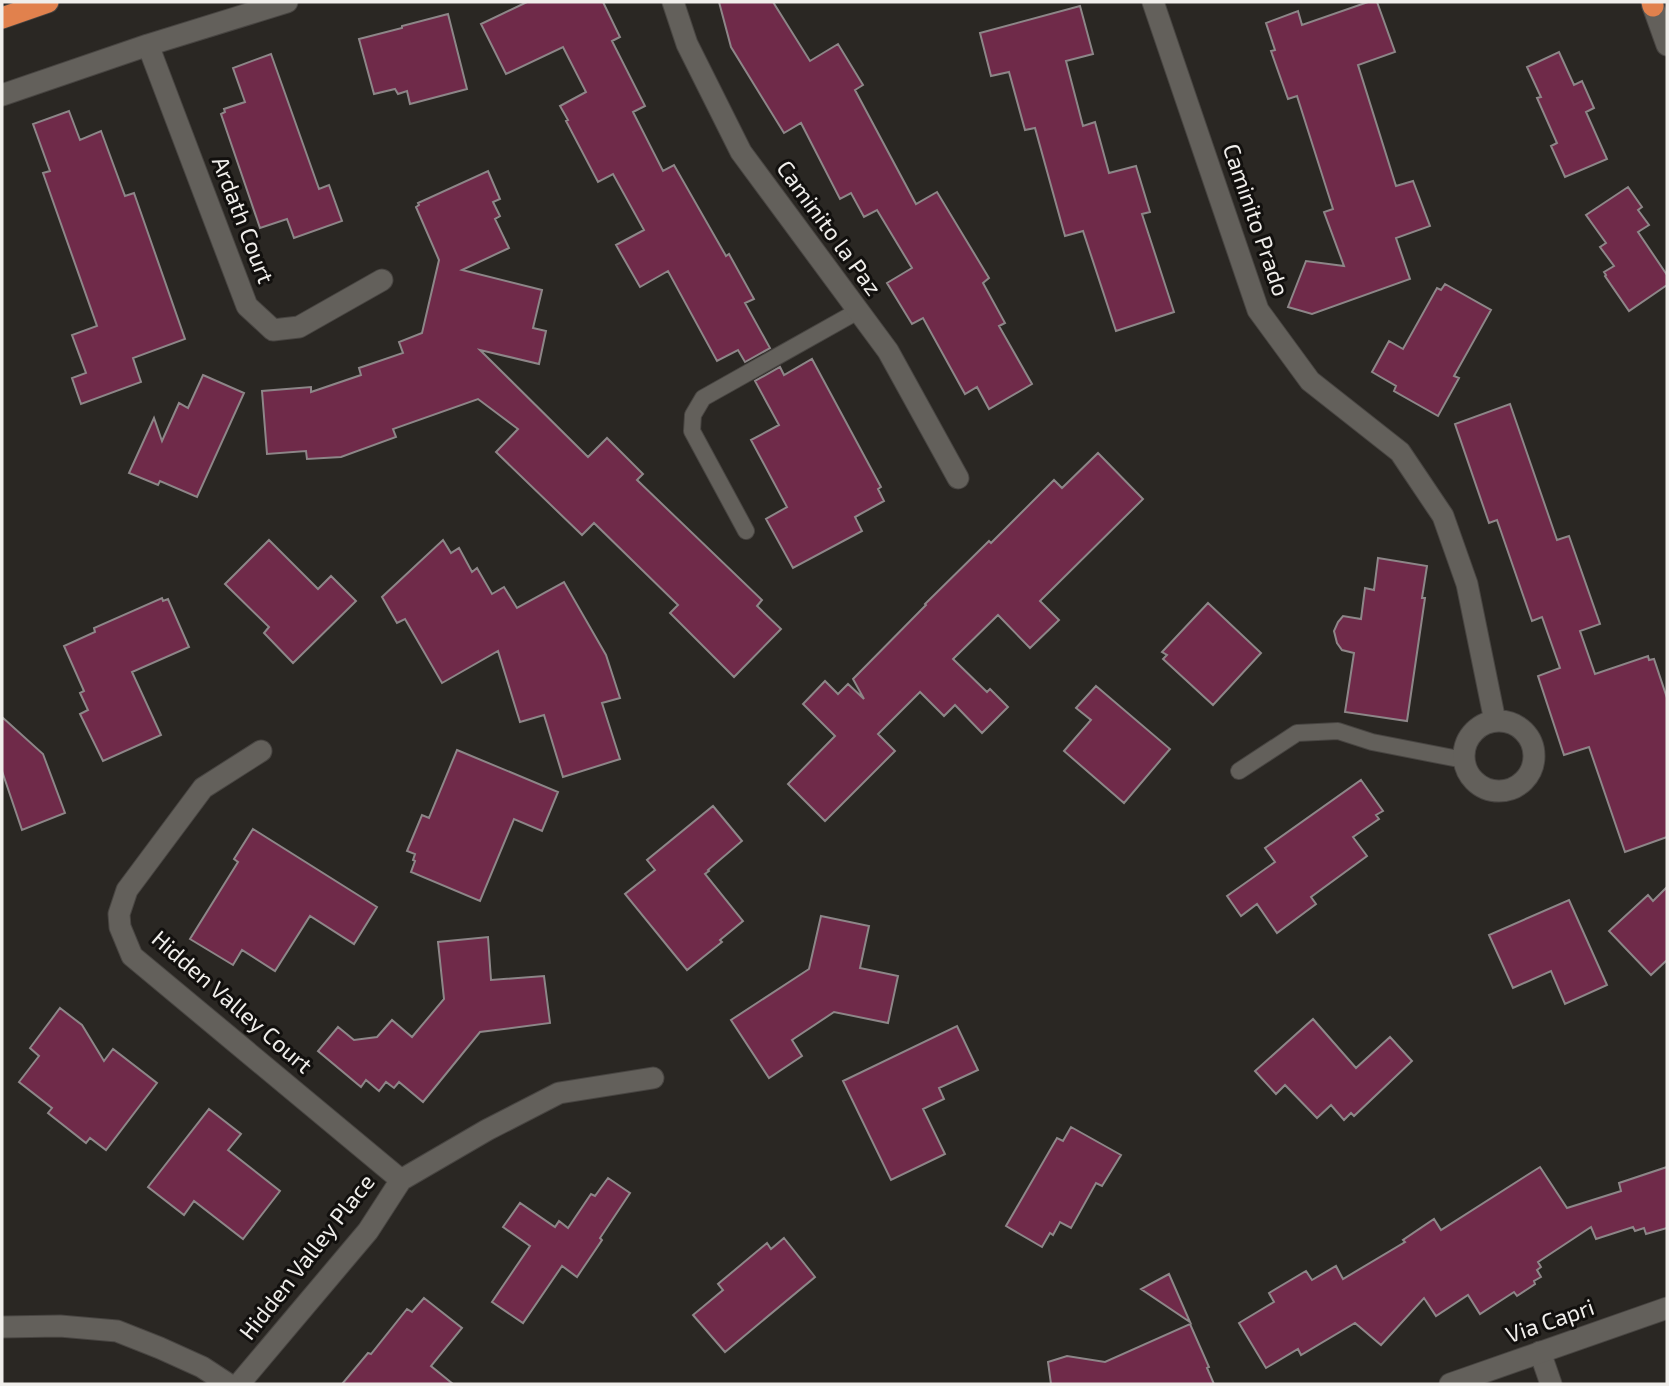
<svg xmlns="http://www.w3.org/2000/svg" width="1669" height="1386" viewBox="0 0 1669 1386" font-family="'Exo 2',sans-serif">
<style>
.building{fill:#6f2a49;stroke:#8d8688;stroke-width:2}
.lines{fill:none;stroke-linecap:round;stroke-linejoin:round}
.lane-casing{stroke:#484542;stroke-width:18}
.street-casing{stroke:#484542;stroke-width:23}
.secondary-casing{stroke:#484542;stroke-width:23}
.highway-casing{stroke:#484542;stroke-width:23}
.lane{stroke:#63605b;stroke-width:16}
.street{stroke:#63605b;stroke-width:21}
.secondary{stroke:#63605b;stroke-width:21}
.highway{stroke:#e1814d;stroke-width:21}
.labels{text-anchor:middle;stroke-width:6;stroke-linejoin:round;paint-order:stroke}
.street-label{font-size:23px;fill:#f0eeeb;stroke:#12100e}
</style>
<rect width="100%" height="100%" fill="#2a2723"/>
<path class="building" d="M527,2H603L620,37L612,41L645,106L633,112L663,171L674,165L726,256L729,254L754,299L745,303L770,348L745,362L738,350L717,361L668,271L640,287L616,245L644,230L613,174L598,182L566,121L568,120L560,106L586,92L563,47L506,74L481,24Z
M719,2H773L810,61L838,44L863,85L855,90L916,204L937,192L989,278L983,283L1005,323L999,326L1032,384L989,409L977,387L965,394L923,318L912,324L887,283L912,268L877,210L864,217L851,193L840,199L801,123L784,133L731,47Z
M1368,2H1377L1395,52L1358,65L1396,186L1413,181L1430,226L1396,238L1410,279L1312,314L1288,307L1306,261L1344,266L1324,212L1333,209L1297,96L1288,99L1271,51L1275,50L1266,23L1298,11L1302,25Z
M1080,6L1093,54L1066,61L1083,126L1095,122L1109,173L1136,166L1150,212L1142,214L1174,312L1116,331L1083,231L1065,236L1035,128L1025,130L1009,72L991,76L980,33Z
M448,14L467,89L410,104L407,91L398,94L395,89L374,94L359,39L402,28V26Z
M1559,52L1574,85L1582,81L1594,108L1586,112L1607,159L1565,177L1551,146L1557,143L1537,98L1541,97L1527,67Z
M271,54L319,189L329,185L342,221L294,238L287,219L260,228L221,114L225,112L224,109L245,102L233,68Z
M69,111L80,140L101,131L125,196L134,193L185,339L133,358L141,382L81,404L72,378L86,373L72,335L97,326L43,173L50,171L33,124Z
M488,171L500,199L493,202L500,216L495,219L509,248L462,270L542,290L533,328L546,331L539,364L480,350L588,457L607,438L643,474L637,480L762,600L757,606L781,629L734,677L670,613L678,605L594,523L582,535L496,452L518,429L478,399L393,429L396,437L341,457L307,459L306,451L267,454L262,391L311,387V392L361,375L359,368L403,353L399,342L422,333L439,260L416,207L419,205L418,203Z
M1628,187L1642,207L1638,210L1649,225L1638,232L1667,275V285L1629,311L1605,276L1606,275L1604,272L1614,266L1600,247L1606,243L1586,215Z
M1445,284L1491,310L1454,376L1459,378L1438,416L1394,391L1396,386L1372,372L1389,341L1403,349L1437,288L1441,290Z
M812,359L881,487L878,489L884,501L855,517L862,531L793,568L766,519L787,507L751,440L779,425L755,381L780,367L784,375Z
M203,375L244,393L197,497L160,481L158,485L129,473L154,418L162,441L179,403L188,408Z
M1510,404L1557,540L1569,536L1600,624L1580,631L1595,674L1648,656L1649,660L1654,659L1667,698V837L1625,852L1589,747L1564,755L1538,676L1560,668L1542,617L1532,621L1497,520L1489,523L1455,424Z
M1098,453L1143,499L1040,601L1059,620L1030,648L998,615L953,659L987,692L990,689L1008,707L982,733L955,705L944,716L920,692L878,734L895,751L825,821L788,784L835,736L803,704L825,681L838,694L848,684L864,699L853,679L926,605L925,604L989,541L991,543L1054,480L1062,488Z
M269,540L318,589L331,576L356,601L293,663L264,633L269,627L225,584Z
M443,540L451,553L459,548L472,572L477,568L492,594L504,587L517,608L564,582L606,655L620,698L602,703L620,759L563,777L544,715L520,722L498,651L442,683L405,619L397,623L382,597Z
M1378,558L1427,566L1422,598H1425L1407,721L1345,712L1354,653L1342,650L1337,643L1334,631L1338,622L1343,616L1361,619L1365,588L1374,590Z
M162,598L163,601L168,599L189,647L132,672L161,735L103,761L80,714L88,710L80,693L84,691L64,646L95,632L94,628Z
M1208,603L1261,653L1213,705L1163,659L1167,655L1162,652Z
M1096,686L1170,749L1124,803L1064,751L1091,720L1076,708Z
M2,717L43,754L65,813L22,830L2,771Z
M457,750L558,792L542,831L514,819L480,901L411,872L415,861L413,860L415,854L407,851L422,815L429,818Z
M1361,780L1383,811L1376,815L1379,819L1353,837L1367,856L1311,897L1316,904L1277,933L1257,904L1241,916L1227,896L1275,862L1265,848Z
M713,806L742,841L708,870L709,871L705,874L743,921L720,940L722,942L687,970L625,894L655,870L647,860Z
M253,829L377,907L354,944L310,916L275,971L242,950L233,965L190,939L238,862L234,859Z
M1667,887V960L1651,975L1609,931L1648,895L1653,901Z
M1569,900L1607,985L1565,1004L1551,971L1513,988L1489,935Z
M821,916L869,926L860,968L898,976L888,1023L834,1012L792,1040L802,1056L769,1078L731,1020L809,969Z
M488,937L491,980L544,976L550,1023L480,1032L423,1102L399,1082L394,1088L386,1082L379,1091L366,1080L361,1087L318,1051L338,1027L354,1040L377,1037L392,1020L412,1037L444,999L438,942Z
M60,1008L82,1025L104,1061L113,1049L157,1083L106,1150L90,1138L86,1143L48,1113L52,1108L19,1082L39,1056L30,1048Z
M1313,1019L1356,1068L1390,1037L1412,1061L1354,1116L1351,1113L1344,1120L1331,1105L1317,1118L1285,1085L1276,1094L1255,1071Z
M957,1026L978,1070L939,1088L944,1099L923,1109L945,1154L891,1180L843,1081Z
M209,1109L241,1134L228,1150L280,1191L243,1239L194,1201L184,1215L148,1187Z
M1071,1127L1121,1155L1102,1186L1096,1183L1071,1228L1060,1222L1053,1235L1050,1233L1042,1247L1006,1226L1057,1138L1063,1141Z
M1540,1167L1567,1208L1621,1191L1619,1183L1667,1167V1228L1646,1234L1644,1228L1635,1231L1633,1227L1596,1239L1591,1227L1538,1262L1541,1267L1537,1270L1541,1277L1534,1281L1535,1284L1517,1296L1514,1292L1480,1314L1468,1295L1436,1316L1424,1298L1381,1345L1355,1323L1301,1355L1298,1349L1266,1368L1239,1323L1274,1302L1269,1293L1306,1271L1312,1280L1336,1266L1343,1279L1405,1242L1403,1240L1434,1219L1441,1230Z
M608,1178L630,1193L600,1238L602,1240L577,1277L562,1266L523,1323L492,1302L530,1246L503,1227L520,1203L555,1227L559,1221L568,1228L591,1194L595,1196Z
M784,1238L815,1277L725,1352L693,1315L723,1290L718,1284L767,1243L771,1249Z
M1169,1274L1190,1322L1141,1289Z
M424,1298L462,1328L431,1366L453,1384H342L368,1353L371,1354L407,1309L412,1312Z
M1190,1324L1209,1367L1207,1368L1214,1384H1051L1048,1362L1067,1356L1105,1362Z"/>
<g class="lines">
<defs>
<path id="lane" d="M746,531L692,431L693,415L703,398L858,311
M1239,771L1297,733L1338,731L1372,742L1464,760"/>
<path id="street" d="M673,2L687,44L741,152L888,351L958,478
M1153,2L1258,310L1310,381L1400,452L1443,516L1467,584L1495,721
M148,45L247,306L273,330L299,327L382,280
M2,95L148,45L287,2
M1464 756a35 35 0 1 1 70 0a35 35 0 1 1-70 0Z
M261,751L203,788L127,890L119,914L120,927L132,956L401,1180
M1540,1352L1551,1384
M239,1384L368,1231L401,1180L487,1130L559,1093L653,1078"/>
<path id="secondary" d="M1653,6L1667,45
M2,1327L60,1326L117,1331L160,1348L202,1367L228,1384
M1450,1384L1667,1308"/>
<path id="highway" d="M1652,2L1653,6
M2,18L48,2"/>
</defs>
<use href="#lane" class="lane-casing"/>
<use href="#street" class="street-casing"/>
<use href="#secondary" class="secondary-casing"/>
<use href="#highway" class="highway-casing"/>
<use href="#lane" class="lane"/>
<use href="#street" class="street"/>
<use href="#secondary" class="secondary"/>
<use href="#highway" class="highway"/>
</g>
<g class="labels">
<g class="street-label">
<text transform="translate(243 220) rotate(69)" y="8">Ardath Court</text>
<text transform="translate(1256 220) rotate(71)" y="8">Caminito Prado</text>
<text transform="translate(829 228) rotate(54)" y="8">Caminito la Paz</text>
<text transform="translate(232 1002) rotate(41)" y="8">Hidden Valley Court</text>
<text transform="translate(307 1257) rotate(-52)" y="8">Hidden Valley Place</text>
<text transform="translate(1550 1321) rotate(-19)" y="8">Via Capri</text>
</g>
</g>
<rect width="1669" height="1386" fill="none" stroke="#f0eeeb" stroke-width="7"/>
</svg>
